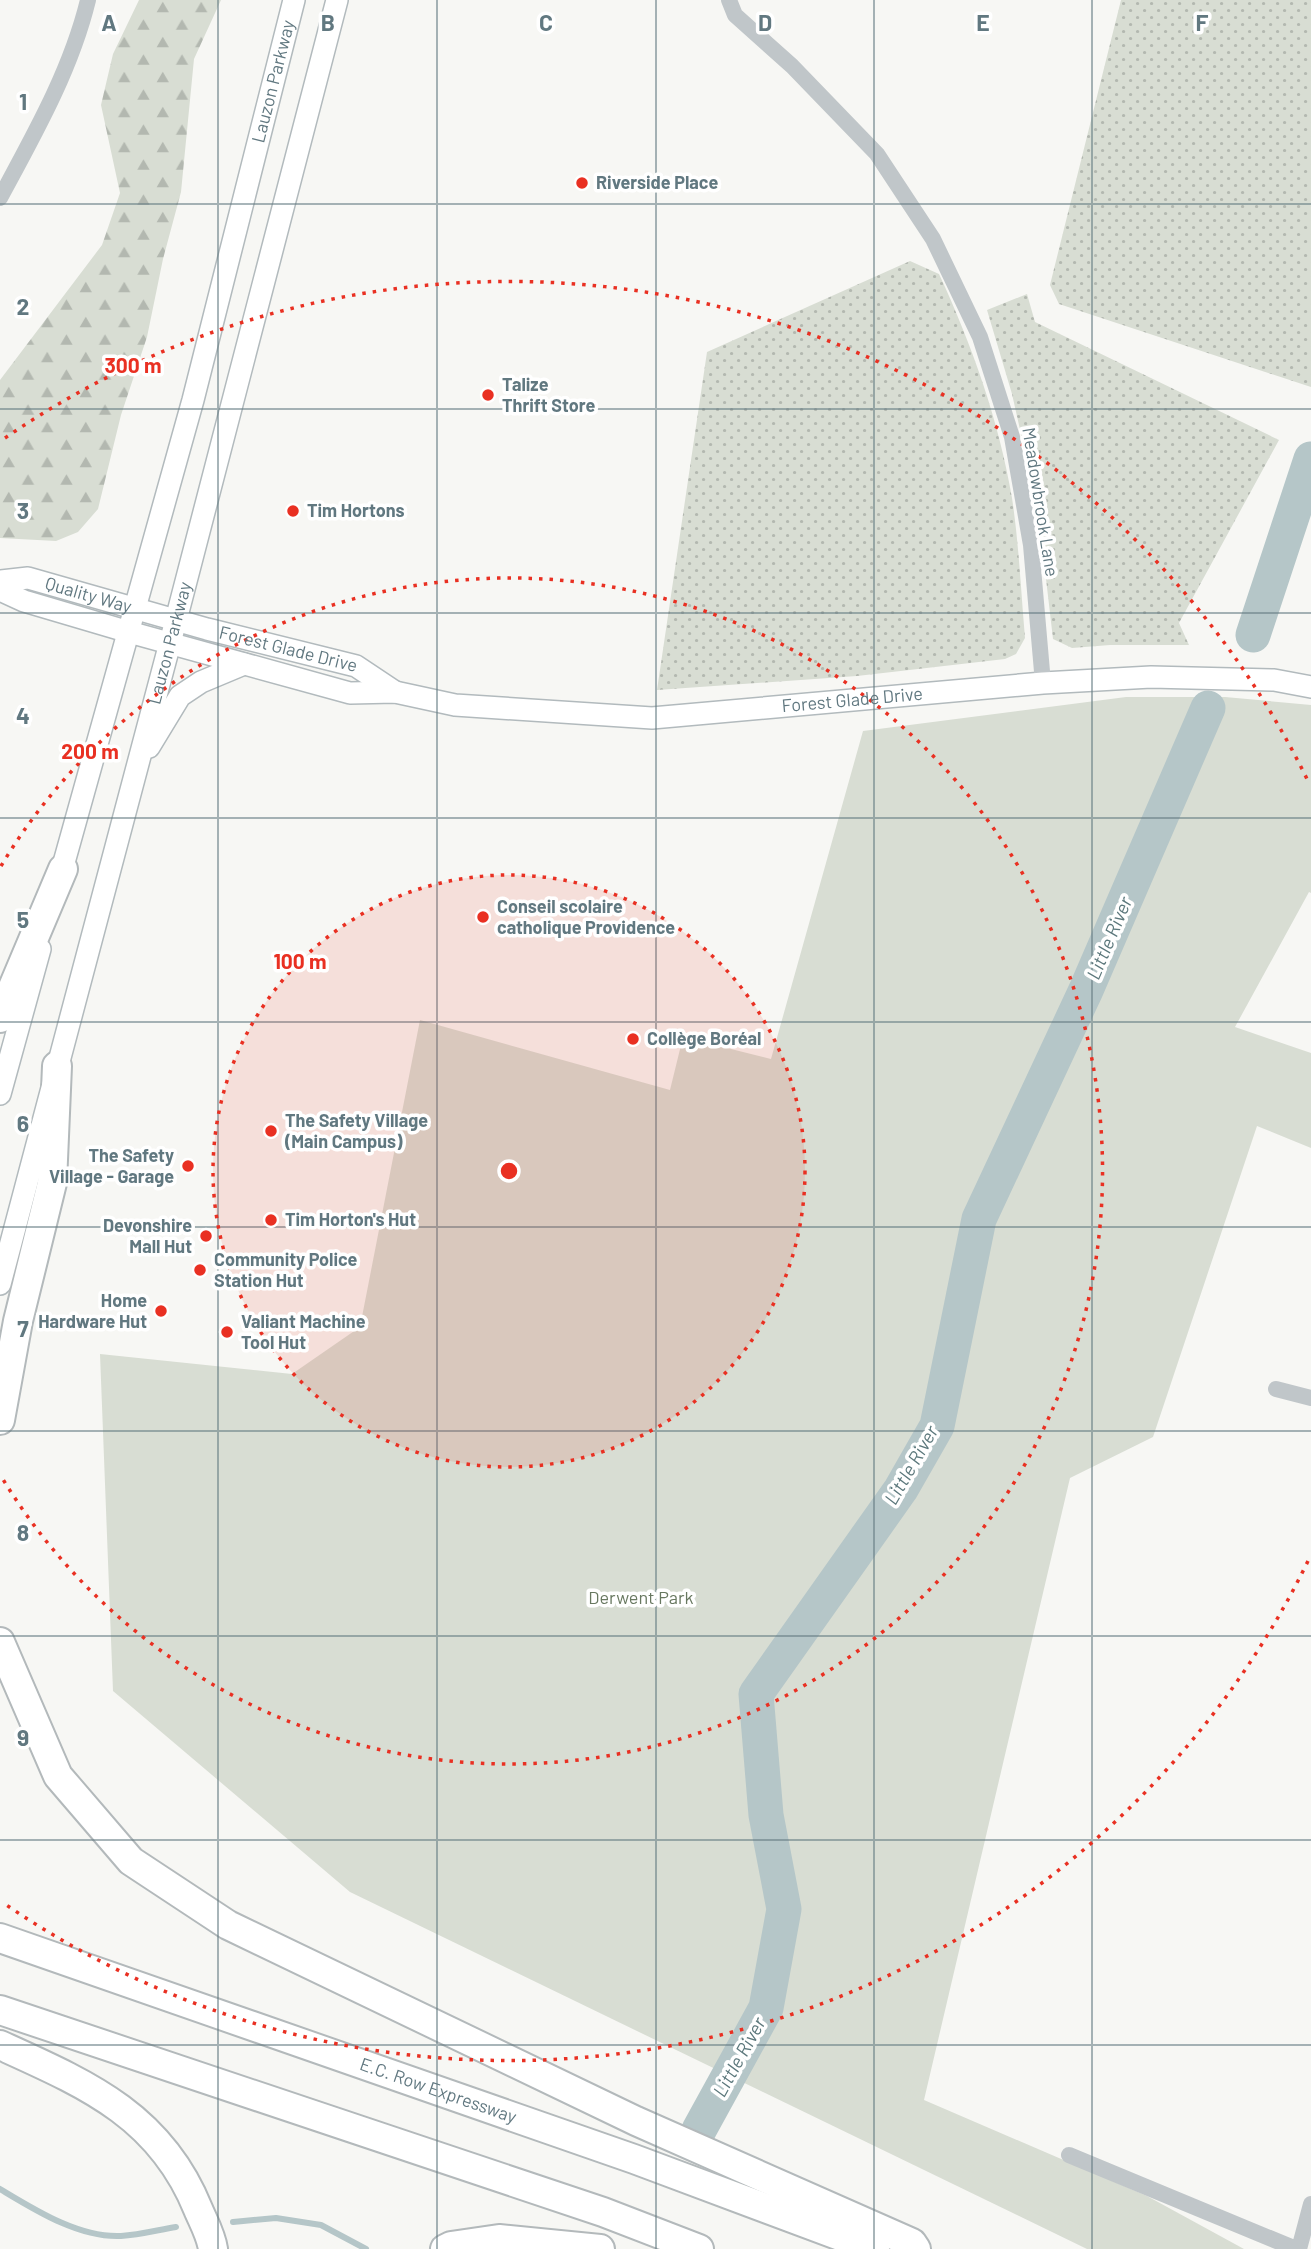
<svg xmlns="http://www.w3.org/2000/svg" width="1311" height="2249" viewBox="0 0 1311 2249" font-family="Barlow,sans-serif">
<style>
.grass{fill:url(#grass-dots)}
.forest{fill:url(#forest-firs)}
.park{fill:#d8ddd3}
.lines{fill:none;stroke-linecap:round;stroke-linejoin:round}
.stream{stroke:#b5c6c8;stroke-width:6}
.river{stroke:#b5c6c8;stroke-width:35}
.secondary-casing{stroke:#b2babd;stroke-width:24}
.highway-casing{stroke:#b3b9bb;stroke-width:32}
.street{stroke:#c0c6c9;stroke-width:16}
.secondary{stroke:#fff;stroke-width:21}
.highway{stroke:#fff;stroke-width:28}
.grid{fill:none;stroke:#617880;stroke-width:2;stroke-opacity:0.55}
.ring{fill:none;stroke:#e93022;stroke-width:3.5;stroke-dasharray:3.5 7}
.poi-dot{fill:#e93022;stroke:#fff;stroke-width:2.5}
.labels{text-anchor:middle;stroke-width:7;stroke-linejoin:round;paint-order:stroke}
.street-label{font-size:18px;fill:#617880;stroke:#fff}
.poi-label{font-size:18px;font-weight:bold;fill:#617880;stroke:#fff;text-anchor:start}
.park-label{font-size:18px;fill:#687860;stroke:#fff}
.water-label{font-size:19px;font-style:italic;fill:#5c787c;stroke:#fff}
.grid-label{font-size:23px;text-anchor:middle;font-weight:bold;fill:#617880;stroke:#fff;stroke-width:7;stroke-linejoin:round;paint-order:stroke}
.centre{fill:#e93022;stroke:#fff;stroke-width:3.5}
.ring-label{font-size:21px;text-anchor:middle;font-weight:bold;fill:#e93022;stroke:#fff;stroke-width:7;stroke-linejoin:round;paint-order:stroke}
</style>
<defs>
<pattern id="grass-dots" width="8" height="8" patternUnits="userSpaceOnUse" patternTransform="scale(1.75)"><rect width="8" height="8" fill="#d8ddd3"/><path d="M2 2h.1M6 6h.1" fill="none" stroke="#b3b8b0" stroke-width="1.8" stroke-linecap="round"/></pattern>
<pattern id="forest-firs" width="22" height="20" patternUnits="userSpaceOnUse" patternTransform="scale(1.75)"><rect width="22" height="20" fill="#d8ddd3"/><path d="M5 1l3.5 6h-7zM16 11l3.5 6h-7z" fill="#b3b8b0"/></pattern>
</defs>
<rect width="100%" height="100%" fill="#f7f7f4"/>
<path class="grass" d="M1121,0H1311V387L1059,304L1050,285Z
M910,261L939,274C972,345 999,421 1012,498C1019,544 1021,592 1025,638L1016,654L1005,659L857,676L657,690L707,352Z
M1027,294L1035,322L1279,440L1179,623L1189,645H1110L1072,648L1053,639L1038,510L1012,394L987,310Z"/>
<path class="forest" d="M139,0H221L194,59L181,192L163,259L147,337L121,415L98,509L78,532L56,541L0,538V380L102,245L120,193L101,105L113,54Z"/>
<path class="park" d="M1126,697H1225L1311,705V893L1309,892L1235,1027L1311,1053V1148L1257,1126L1153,1437L1070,1478L924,2100L1147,2196L1244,2249H1087L350,1892L113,1691L100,1354L292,1374L360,1327L420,1020L670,1090L683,1037L771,1059L863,731Z"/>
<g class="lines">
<path class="stream" d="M0,2189C35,2210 79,2238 121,2236C139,2235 158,2230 176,2227
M233,2222L276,2218L321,2225L366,2249"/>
<path class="river" d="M1253,635L1311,459
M699,2130L766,2008L784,1909L766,1815L756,1694L901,1489L937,1426L979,1219L1086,990L1208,708"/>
<defs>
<g id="secondary">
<path id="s1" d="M0,581L28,578L207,629L356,666L395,692"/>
<path id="s2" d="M0,590L24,601L129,632L350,693L395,692L455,705L652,718L1043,683L1151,677L1274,680L1311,687"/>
<path d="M149,747L180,696L201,682L244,664"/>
<path id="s3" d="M58,884L193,400L294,0"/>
<path d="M0,1094L40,949"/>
<path id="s4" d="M0,1284L170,643L337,0"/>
</g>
<g id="highway">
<path d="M0,1018L63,869"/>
<path d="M0,1420L18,1321L52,1183L57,1066"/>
<path d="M0,1642L58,1776L131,1861L228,1925L636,2121L912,2243L916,2249"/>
<path id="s5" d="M0,1938L634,2159L875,2249"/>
<path d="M0,2010L603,2212L699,2249"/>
<path d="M0,2045C86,2084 160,2115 198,2209C203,2221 211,2235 213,2249"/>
<path d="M445,2249L451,2246L499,2239L600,2249"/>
</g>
</defs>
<use href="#secondary" class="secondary-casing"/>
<use href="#highway" class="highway-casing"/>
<path class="street" d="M729,0L735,15L792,66L877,154L933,239L980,337L1012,437L1031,545L1043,683
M0,198C34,135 71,70 88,0
M1276,1389L1311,1398
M1069,2155L1296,2249
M1299,2249L1311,2204"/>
<use href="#secondary" class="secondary"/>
<use href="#highway" class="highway"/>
</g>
<path class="grid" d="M218,0V2249M437,0V2249M656,0V2249M874,0V2249M1092,0V2249M0,204H1311M0,409H1311M0,613H1311M0,818H1311M0,1022H1311M0,1227H1311M0,1431H1311M0,1636H1311M0,1840H1311M0,2045H1311"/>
<circle cx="509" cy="1171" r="296" fill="#e93022" fill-opacity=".12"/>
<g class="ring">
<circle cx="509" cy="1171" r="296"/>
<path d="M1 866A593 593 0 1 1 1 1476"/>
<path d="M1308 1561A889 889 0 0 1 5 1904M5 438A889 889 0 0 1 1308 781"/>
</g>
<g class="poi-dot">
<circle cx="582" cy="183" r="7"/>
<circle cx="488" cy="395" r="7"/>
<circle cx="293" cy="511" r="7"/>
<circle cx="483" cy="917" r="7"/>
<circle cx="633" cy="1039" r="7"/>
<circle cx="271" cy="1131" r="7"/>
<circle cx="188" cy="1166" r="7"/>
<circle cx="271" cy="1220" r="7"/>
<circle cx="206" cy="1236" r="7"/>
<circle cx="200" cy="1270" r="7"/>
<circle cx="161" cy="1311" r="7"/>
<circle cx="227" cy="1332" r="7"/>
</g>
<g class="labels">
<g class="street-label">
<text dy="6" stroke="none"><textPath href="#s3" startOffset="831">Lauzon Parkway</textPath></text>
<text transform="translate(1040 502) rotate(81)" y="6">Meadowbrook Lane</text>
<text dy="6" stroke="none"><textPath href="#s1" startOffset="91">Quality Way</textPath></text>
<text dy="6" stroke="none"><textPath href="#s4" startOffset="663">Lauzon Parkway</textPath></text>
<text dy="6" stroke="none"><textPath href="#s1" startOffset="298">Forest Glade Drive</textPath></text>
<text dy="6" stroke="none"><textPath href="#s2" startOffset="870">Forest Glade Drive</textPath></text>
<text dy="6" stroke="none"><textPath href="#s5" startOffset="464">E.C. Row Expressway</textPath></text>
</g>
<g class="poi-label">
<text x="596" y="189">Riverside Place</text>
<text x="502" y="391">Talize<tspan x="502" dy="21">Thrift Store</tspan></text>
<text x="307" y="517">Tim Hortons</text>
<text x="497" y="913">Conseil scolaire<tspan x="497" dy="21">catholique Providence</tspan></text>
<text x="647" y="1045">Collège Boréal</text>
<text x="285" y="1127">The Safety Village<tspan x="285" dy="21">(Main Campus)</tspan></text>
<text x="174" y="1162" text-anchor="end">The Safety<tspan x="174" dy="21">Village - Garage</tspan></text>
<text x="285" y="1226">Tim Horton's Hut</text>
<text x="192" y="1232" text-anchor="end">Devonshire<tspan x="192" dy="21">Mall Hut</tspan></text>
<text x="214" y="1266">Community Police<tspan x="214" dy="21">Station Hut</tspan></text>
<text x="147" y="1307" text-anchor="end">Home<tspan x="147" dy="21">Hardware Hut</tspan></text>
<text x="241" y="1328">Valiant Machine<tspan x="241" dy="21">Tool Hut</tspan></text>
</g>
<g class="park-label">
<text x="641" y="1604">Derwent Park</text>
</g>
<g class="water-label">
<text transform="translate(1109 938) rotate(-67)" y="7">Little River</text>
<text transform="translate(911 1465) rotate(-60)" y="7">Little River</text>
<text transform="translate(739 2057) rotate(-61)" y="7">Little River</text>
</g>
</g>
<g class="grid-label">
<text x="109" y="31">A</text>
<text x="328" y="31">B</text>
<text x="546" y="31">C</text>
<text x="765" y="31">D</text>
<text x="983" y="31">E</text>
<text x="1202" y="31">F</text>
<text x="23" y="110">1</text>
<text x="23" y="315">2</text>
<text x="23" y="519">3</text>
<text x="23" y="724">4</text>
<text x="23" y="928">5</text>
<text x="23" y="1132">6</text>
<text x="23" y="1337">7</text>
<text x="23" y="1541">8</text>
<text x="23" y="1746">9</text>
</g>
<circle cx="509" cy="1171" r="10" class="centre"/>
<g class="ring-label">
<text x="133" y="373">300 m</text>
<text x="90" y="759">200 m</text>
<text x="300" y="969">100 m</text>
</g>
</svg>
